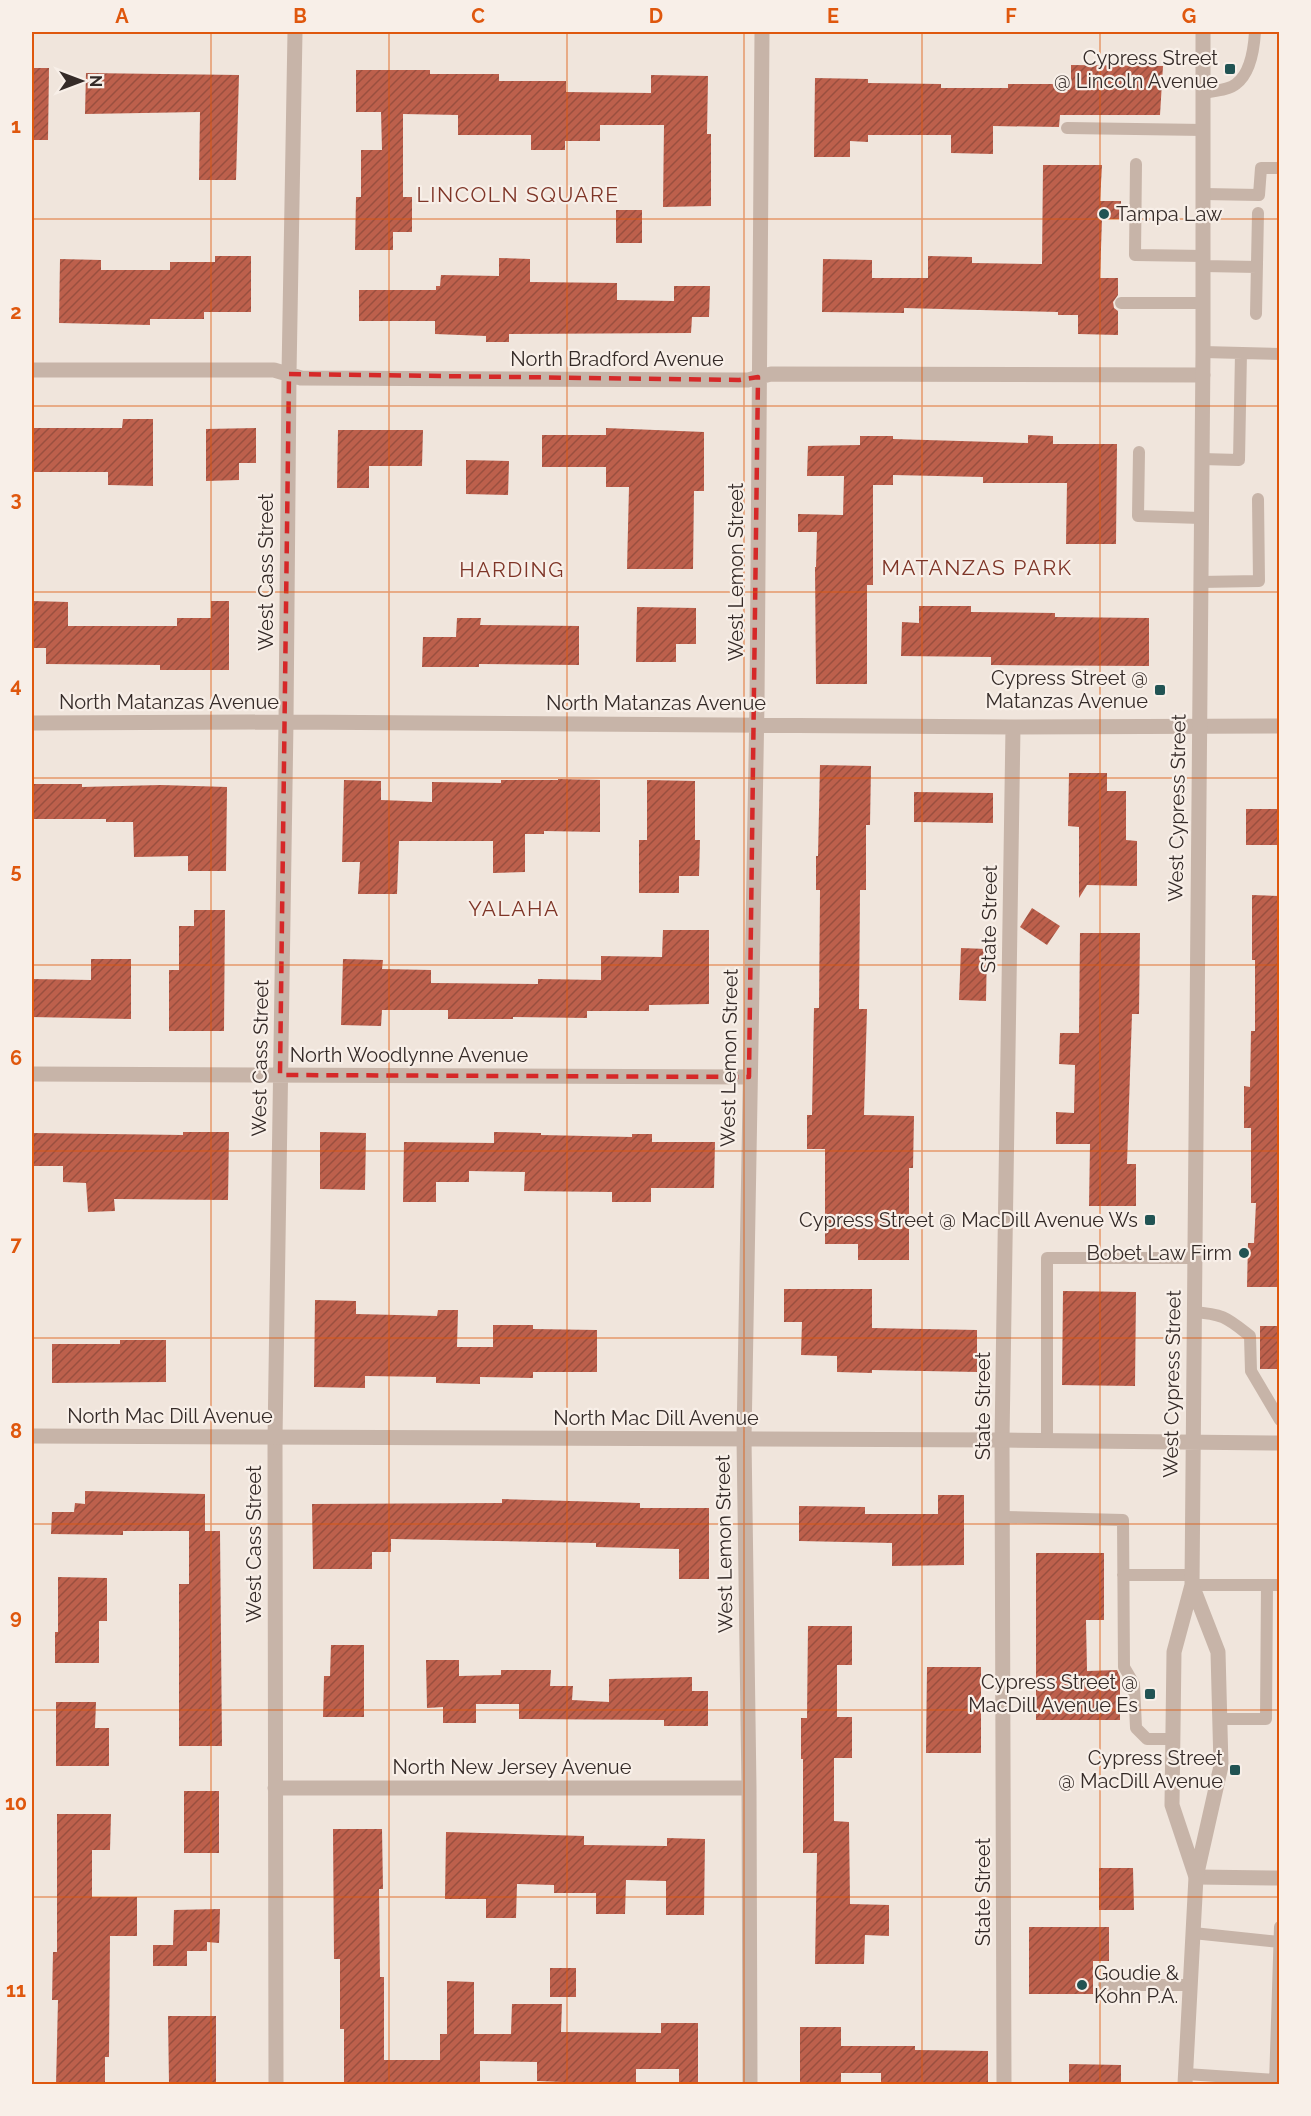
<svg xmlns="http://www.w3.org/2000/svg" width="1311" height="2116" viewBox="0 0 1311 2116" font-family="Raleway,sans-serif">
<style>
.building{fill:url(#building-hatch)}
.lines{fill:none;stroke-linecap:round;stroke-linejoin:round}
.service{stroke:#c7b4a8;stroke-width:12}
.minor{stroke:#c7b4a8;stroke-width:15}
.tertiary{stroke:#c7b4a8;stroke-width:15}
.marked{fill:none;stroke:#d62828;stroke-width:4.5;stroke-dasharray:12 8;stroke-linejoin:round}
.grid{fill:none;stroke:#df570d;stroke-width:1.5;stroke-opacity:0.55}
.poi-dot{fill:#215353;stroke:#f8efe8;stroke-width:2}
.labels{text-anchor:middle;stroke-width:4.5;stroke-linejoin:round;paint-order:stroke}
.poi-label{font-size:20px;fill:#352b28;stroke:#f8efe8;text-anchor:end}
.street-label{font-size:20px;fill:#352b28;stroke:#f8efe8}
.neighbourhood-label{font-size:21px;letter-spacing:1.5px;fill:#7e3527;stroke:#f8efe8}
.neatline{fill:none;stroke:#df570d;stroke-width:2}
.grid-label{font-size:20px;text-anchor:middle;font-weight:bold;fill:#df570d}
</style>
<defs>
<pattern id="building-hatch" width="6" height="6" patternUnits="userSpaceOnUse" patternTransform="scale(1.5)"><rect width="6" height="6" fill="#bd604c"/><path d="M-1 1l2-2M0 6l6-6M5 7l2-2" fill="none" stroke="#9a4f3f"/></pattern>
</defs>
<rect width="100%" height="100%" fill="#f0e5dc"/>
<path class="building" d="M1071,65L1163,66L1160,115H1060L1059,127L993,126V154L951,153V135H868V142L850,141V157H814L815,78L868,79V83L941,84V88H1008V84H1071Z
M32,68H49L48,140H32Z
M356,70H430V74H499V81H566V92L651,93V75L708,76L707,134H711V206L663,207L664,125H600V141H565V150H531V135H458V115L403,114V197H412V232H393V250H355L356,197H361V150H382L381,112H356Z
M86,73L239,75L236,180H199L200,112L85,114Z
M1043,165H1102L1100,201H1121V219H1102L1100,278H1118V295L1113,302L1114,308L1118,311V335L1078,334V315H1058V312L904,308V313L822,312L823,259L872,260V278H928V256L972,257V263L1042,264Z
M616,210H642V243H616Z
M215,256H251V312H204V319H150V325L59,323L60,259L101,260V270H170V262H215Z
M499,258L530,259V282L617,283V300L674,301V286H710L709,317H692L691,333L509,334V342H486V336L435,334V321H359V290H436V286H440L441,275L499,276Z
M123,419H153V486L108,485V472H32V428H122Z
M256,428V463H239V480L206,481V429Z
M606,428L704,432V491H694L693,569H627L629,487H606V467H542V435H606Z
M338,430H423L422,466H369V488H337Z
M1028,435L1053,436V444H1117L1116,544H1066L1067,483H983V477L893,475V485H873V585H867V684H816L815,567H816L817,532H798V514L843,515L844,476H807L808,446L860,445V436H893V439L1028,443Z
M466,460L509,461L508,495L466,494Z
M32,601L68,602V626H177V618H211V601H229V670H160V665L46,664V648H32Z
M919,606H971V612L1055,613V617L1149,618V666L991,665V657L901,656L902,622L919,623Z
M637,607L696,608V644H676V662H636Z
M457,618H481L480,625L579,626V665L479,664V667H422L423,637H456Z
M820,765L871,766L870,825H866V890H860L859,1009H867L864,1115L914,1116L913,1168H909V1260H858V1244H825V1149H807V1115H812L814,1008H819L820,890H816V856H818Z
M1069,773H1107V791H1126V840L1137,841V886L1087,885L1079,898V827L1068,826Z
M558,779L600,780V832L544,831V834H525V872L493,873V841H399L397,894H358L360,862H342L344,780L381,781V800L432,802V782L501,783V780H558Z
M647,780L695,781V840H700L699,876H679V893H639V840H647Z
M32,784H82V787L161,785L227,787L226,871H188V856L134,857L133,822H106V819H32Z
M914,792L993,793V823L914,822Z
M1246,809H1280V845H1246Z
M1252,895L1280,896V1287H1247L1248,1243H1254L1256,1203H1251V1128H1244V1086L1250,1087L1251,1031H1255V960H1252Z
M1032,908L1060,926L1047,945L1020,927Z
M194,910H225L224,1031H169V970H179V926H194Z
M663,930H709V1004L649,1005V1011H587V1018L513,1017V1019H448V1010H382L381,1026L341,1025L343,959L383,960L382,969L431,970V983L538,984V979L601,980V956L662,957Z
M1080,933H1140L1139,1014H1132L1127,1164H1136V1206H1089L1090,1144H1056V1112L1074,1113L1075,1065L1059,1064L1060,1033H1079Z
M961,948L987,949L986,1001L959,1000Z
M91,959H131V1019L32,1017V979L91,980Z
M183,1132H229L228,1200L114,1199L115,1211L88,1212L86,1183L63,1182V1166H32V1133L183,1135Z
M320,1132L366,1133L365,1190L320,1189Z
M494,1132L541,1133V1135L632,1137V1134H652V1142H715L714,1188H651V1202H612V1192L524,1191L525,1172L469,1171V1182H436V1202H403L404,1142L494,1143Z
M784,1289H872V1328L977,1330V1372L872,1370V1373L837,1372V1356L801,1355L802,1322H784Z
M1063,1291L1136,1292L1135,1386L1062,1385Z
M315,1300L356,1301V1314L437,1316L438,1310H458L457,1347H493V1325H533V1329L597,1330V1372H533V1378L480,1377V1384L436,1383V1377L365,1376V1388L314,1387Z
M1260,1326H1280V1369H1260Z
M120,1340H166V1382L52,1383V1344H120Z
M85,1491L205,1494V1531H220L222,1746H179V1584H189V1531H123V1535L51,1534L52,1512H74L75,1503L85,1504Z
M938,1495H964V1565L892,1566V1543L799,1541V1506L865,1507V1514H938Z
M502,1499L640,1503V1508H709V1579H679V1549L596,1547V1543L391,1539V1552H372V1569H313L312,1504L502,1503Z
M1036,1553H1104V1620H1086L1087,1671L1117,1670L1120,1677V1720H1036Z
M58,1577L107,1578V1621H99V1663H55V1632H58Z
M808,1626H852V1665H837V1717H852V1758H834V1821L849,1822L850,1904L889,1905V1936L865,1935L864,1964H815L817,1853H803V1759H801V1718H807Z
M331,1645H364V1717H323L324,1676H330Z
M426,1660H459V1676L501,1675V1670H551L550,1686H573L572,1700L609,1702V1679L692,1677V1691H708V1726H664V1720L519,1719V1704H476V1723H443V1707L427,1708Z
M927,1667H981V1753H926Z
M56,1702H96L95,1728H109V1766H56Z
M184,1791H219V1853H184Z
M57,1814H111L110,1850H92V1897H137V1936H110L109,2057H105V2085H56L58,2000H52L53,1952H57Z
M333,1829H382L383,1889H379L380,1977H384V2060H440V2034H447V1981L474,1982V2034H511L512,2004H562L561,2032L661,2033V2023H698V2085H679V2069H636V2085L537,2081V2062L480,2061V2085H344V2029H340V1959H334Z
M446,1832L584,1836V1845L667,1846V1838L705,1839L704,1915H666V1881L626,1880L625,1914H596V1893H554V1885L517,1884L516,1918H486V1899H445Z
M1099,1868H1133L1134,1910H1099Z
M220,1909L219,1943L207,1942V1951H187V1966H153V1945H173L174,1910Z
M1029,1927H1109V1961H1093V1994H1029Z
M550,1968H576V1997H550Z
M168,2016H216V2083H169Z
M800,2027H841V2046H915V2050L988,2051V2085L881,2083V2073H841V2085H800Z
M1069,2064L1121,2065V2085H1069Z"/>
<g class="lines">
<path class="service" d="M1204,93C1213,91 1229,90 1236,84C1251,73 1254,48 1255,32
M1067,128L1204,130
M1136,164L1135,255L1204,256
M1204,194L1259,195L1261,168H1280
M1204,266L1257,267
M1121,303H1203
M1256,314L1258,213
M1203,352L1280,354
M1139,452L1138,516L1201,518
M1202,459L1239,460L1241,353
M1200,582L1259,581L1258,499
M1193,1312C1224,1314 1227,1318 1250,1336L1251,1371L1280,1420
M1047,1440V1258H1194
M1003,1517L1123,1520L1124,1667L1134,1684L1136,1728L1147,1739H1173
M1123,1575H1192
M1192,1585H1280
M1220,1719H1266L1267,1585
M1193,1933L1279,1942
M1104,1985H1191
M1186,2074L1276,2080
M1275,2084L1280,1927"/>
<path class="minor" d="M32,370H274L301,378L739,380H748L771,374L1203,375
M32,723L286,722L1013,727L1280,726
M32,1074L749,1077
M275,1788H749
M1196,1877L1280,1878
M276,2084L275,1438L286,722L289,374L295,32
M750,2084L749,1788L744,1439L757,703L762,32
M1004,2084L1002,1440L1013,727"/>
<path class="tertiary" d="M32,1436L1002,1440L1280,1443
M1196,1877L1172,1805L1174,1652L1192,1585L1203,352V32
M1185,2084L1196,1877L1221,1766L1218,1652L1192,1585"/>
</g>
<path class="marked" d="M289,374L739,380L758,377L749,1077L280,1075Z"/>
<path class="grid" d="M211,32V2084M389,32V2084M567,32V2084M744,32V2084M922,32V2084M1100,32V2084M32,219H1280M32,406H1280M32,592H1280M32,778H1280M32,965H1280M32,1151H1280M32,1338H1280M32,1524H1280M32,1710H1280M32,1897H1280"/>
<g class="poi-dot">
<rect x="1224" y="63" width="12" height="12" rx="3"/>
<circle cx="1104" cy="214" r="6"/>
<rect x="1154" y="684" width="12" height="12" rx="3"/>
<rect x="1144" y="1214" width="12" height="12" rx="3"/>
<circle cx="1244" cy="1253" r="6"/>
<rect x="1144" y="1688" width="12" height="12" rx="3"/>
<rect x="1229" y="1764" width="12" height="12" rx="3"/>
<circle cx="1082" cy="1985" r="6"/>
</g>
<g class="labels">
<g class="poi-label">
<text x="1218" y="65">Cypress Street<tspan x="1218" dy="23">@ Lincoln Avenue</tspan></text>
<text x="1116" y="221" text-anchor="start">Tampa Law</text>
<text x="1148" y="685">Cypress Street @<tspan x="1148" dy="23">Matanzas Avenue</tspan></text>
<text x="1138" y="1227">Cypress Street @ MacDill Avenue Ws</text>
<text x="1232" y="1260">Bobet Law Firm</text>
<text x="1138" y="1689">Cypress Street @<tspan x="1138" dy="23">MacDill Avenue Es</tspan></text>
<text x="1223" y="1765">Cypress Street<tspan x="1223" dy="23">@ MacDill Avenue</tspan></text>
<text x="1094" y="1980" text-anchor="start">Goudie &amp;<tspan x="1094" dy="23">Kohn P.A.</tspan></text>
</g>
<g class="street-label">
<text x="617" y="366">North Bradford Avenue</text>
<text transform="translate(266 572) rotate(-90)" y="7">West Cass Street</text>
<text transform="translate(736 572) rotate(-90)" y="7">West Lemon Street</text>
<text x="169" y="709">North Matanzas Avenue</text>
<text x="656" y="710">North Matanzas Avenue</text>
<text transform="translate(1177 808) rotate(-89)" y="7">West Cypress Street</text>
<text transform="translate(989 919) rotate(-89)" y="7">State Street</text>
<text x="409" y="1062">North Woodlynne Avenue</text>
<text transform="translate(260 1058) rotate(-89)" y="7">West Cass Street</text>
<text transform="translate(729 1058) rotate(-89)" y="7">West Lemon Street</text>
<text transform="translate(1172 1384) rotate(-89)" y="7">West Cypress Street</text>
<text transform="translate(983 1406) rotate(-90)" y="7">State Street</text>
<text x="170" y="1423">North Mac Dill Avenue</text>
<text x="656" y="1425">North Mac Dill Avenue</text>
<text transform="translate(254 1544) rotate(-90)" y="7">West Cass Street</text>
<text transform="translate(724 1544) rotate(-91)" y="7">West Lemon Street</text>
<text x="512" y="1774">North New Jersey Avenue</text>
<text transform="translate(983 1892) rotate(-90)" y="7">State Street</text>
</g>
<g class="neighbourhood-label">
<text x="518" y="202">LINCOLN SQUARE</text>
<text x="977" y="575">MATANZAS PARK</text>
<text x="512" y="577">HARDING</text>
<text x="514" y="916">YALAHA</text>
</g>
</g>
<rect width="1311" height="2116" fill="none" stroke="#f8efe8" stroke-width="66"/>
<g transform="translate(81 81) rotate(90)" stroke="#f8efe8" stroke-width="4.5" paint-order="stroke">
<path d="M0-4.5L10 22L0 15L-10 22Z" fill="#352b28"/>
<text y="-9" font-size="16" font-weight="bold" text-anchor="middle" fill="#352b28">N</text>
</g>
<rect x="33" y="33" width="1245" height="2050" class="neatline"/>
<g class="grid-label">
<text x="122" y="23">A</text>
<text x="300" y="23">B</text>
<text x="478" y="23">C</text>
<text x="656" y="23">D</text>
<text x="833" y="23">E</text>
<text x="1011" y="23">F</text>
<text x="1189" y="23">G</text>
<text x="16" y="133">1</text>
<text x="16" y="319">2</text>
<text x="16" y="506">3</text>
<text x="16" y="692">4</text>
<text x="16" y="878">5</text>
<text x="16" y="1065">6</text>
<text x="16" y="1251">7</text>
<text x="16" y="1438">8</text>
<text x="16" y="1624">9</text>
<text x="16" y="1810">10</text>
<text x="16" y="1997">11</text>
</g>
</svg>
